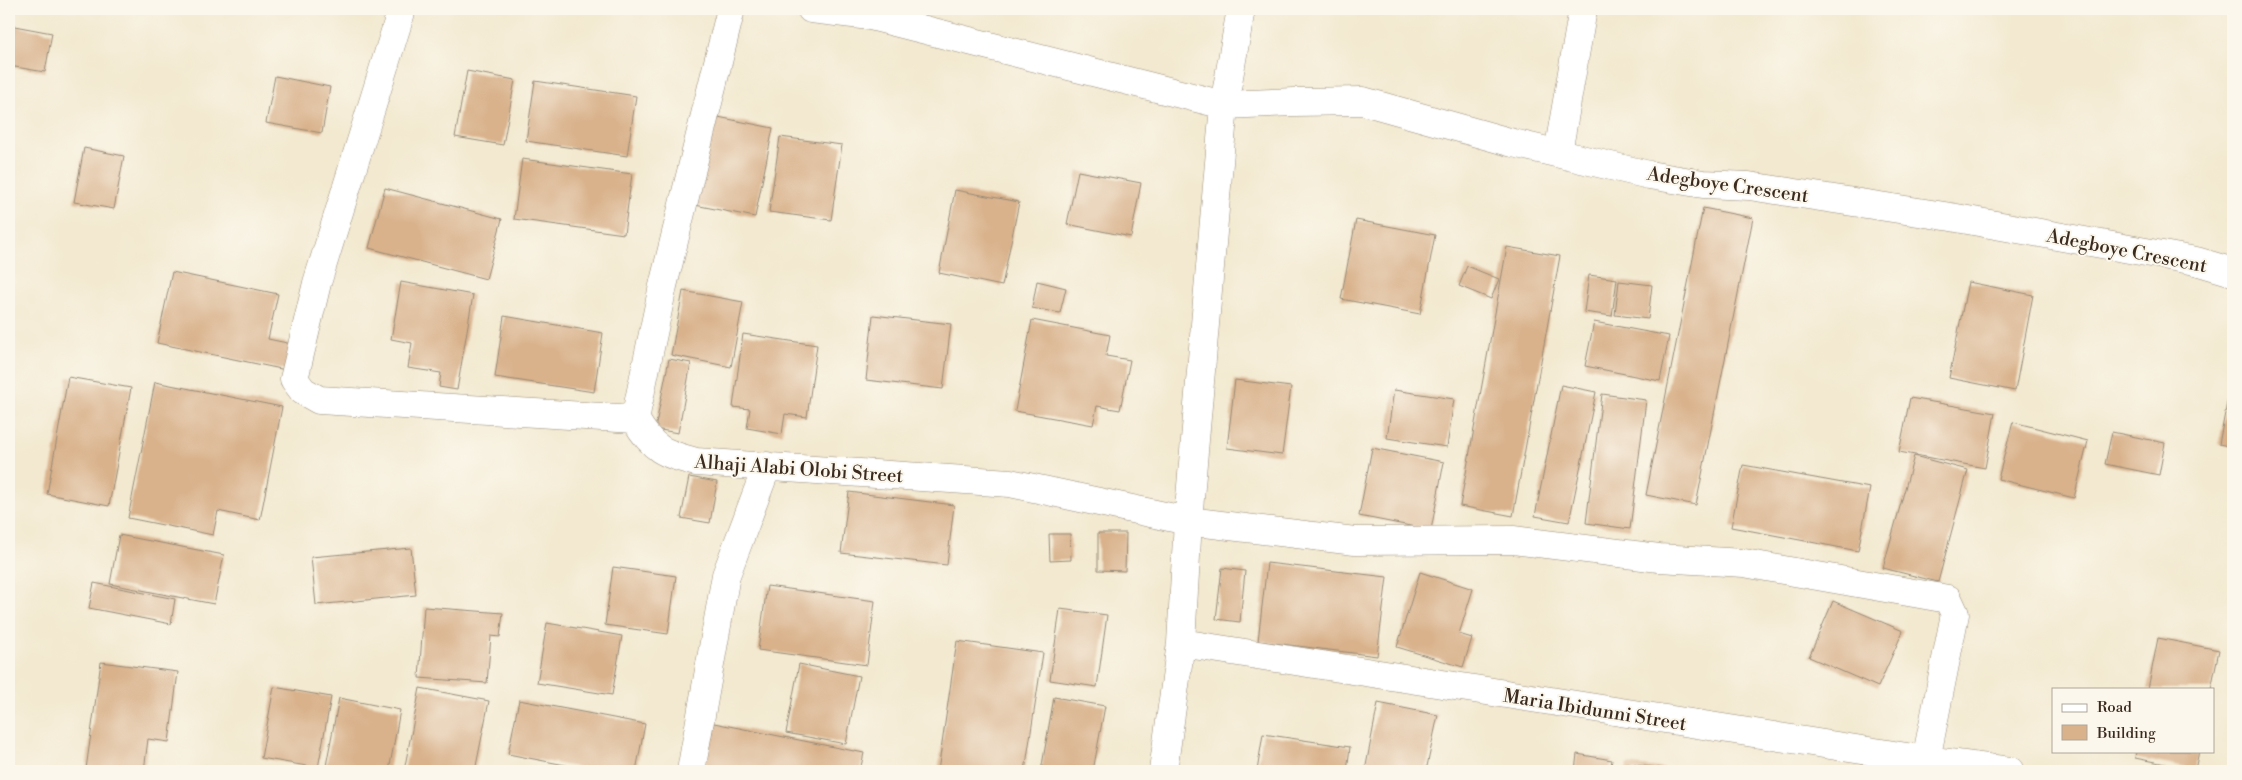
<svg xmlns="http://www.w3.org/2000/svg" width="2242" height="780" viewBox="0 0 2242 780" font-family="'Libre Bodoni',serif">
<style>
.building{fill:#d9b28c}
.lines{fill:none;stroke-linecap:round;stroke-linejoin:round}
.street-casing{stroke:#978a77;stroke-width:29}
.street{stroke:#fff;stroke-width:28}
.labels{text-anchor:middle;stroke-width:4;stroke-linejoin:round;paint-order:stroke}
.street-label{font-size:19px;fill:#3b2a1e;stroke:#fbf7ec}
</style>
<rect width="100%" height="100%" fill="#fbf7ec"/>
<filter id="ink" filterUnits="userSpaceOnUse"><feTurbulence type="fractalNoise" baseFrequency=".02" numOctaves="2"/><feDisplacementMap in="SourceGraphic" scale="10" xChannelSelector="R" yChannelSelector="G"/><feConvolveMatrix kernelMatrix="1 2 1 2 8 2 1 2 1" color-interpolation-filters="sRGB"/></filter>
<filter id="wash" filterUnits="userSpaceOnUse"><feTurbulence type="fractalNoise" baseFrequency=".0096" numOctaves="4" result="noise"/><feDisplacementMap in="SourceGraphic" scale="20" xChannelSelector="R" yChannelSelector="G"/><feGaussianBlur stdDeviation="1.12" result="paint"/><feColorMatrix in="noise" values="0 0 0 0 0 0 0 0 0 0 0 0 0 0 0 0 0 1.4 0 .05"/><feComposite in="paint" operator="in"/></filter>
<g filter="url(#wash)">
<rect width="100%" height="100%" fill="#f3e9d0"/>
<g id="blocks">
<path class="building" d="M9,25L52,33L45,72L9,66Z
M467,71L515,80L503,145L455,137Z
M275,76L330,87L322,133L266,123Z
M535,81L636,96L627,156L526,141Z
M713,116L773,128L755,217L695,205Z
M780,137L842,145L831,220L769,212Z
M84,148L124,156L114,209L74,202Z
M522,159L632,174L624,234L514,219Z
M1078,171L1141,183L1131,237L1067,224Z
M385,188L502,219L486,279L369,248Z
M955,190L1019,202L1002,286L939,273Z
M1703,208L1753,218L1696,505L1646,495Z
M1356,220L1435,235L1420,314L1341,299Z
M1507,247L1560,256L1513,516L1460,506Z
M1467,266L1499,279L1491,299L1459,286Z
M172,272L278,294L268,339L292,344L286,370L157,343Z
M1589,275L1617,279L1612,316L1584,312Z
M1037,281L1066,288L1060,313L1032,308Z
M1619,281L1652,285L1648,319L1615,315Z
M401,282L473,295L457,390L439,387L441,373L408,368L412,343L391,339Z
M1968,282L2033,295L2015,391L1949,378Z
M683,291L743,302L731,367L671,355Z
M873,315L951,324L943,389L866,380Z
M504,316L603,333L594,392L495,377Z
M1032,320L1110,335L1106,356L1130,360L1120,410L1097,406L1093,425L1015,411Z
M1594,322L1669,336L1660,381L1585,366Z
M743,334L817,345L807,417L785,414L782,434L747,428L750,409L733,407Z
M669,359L691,363L678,433L655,429Z
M68,377L131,388L109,506L47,494Z
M2232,377H2233V447L2219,444Z
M1235,380L1291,387L1282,455L1227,448Z
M155,382L282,407L260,520L218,511L213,535L128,518Z
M1561,385L1596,392L1569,522L1535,516Z
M1394,390L1454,399L1447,447L1387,438Z
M1602,394L1646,400L1630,529L1586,523Z
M1910,398L1995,413L1985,468L1899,452Z
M2013,422L2088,441L2074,498L1998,479Z
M2112,432L2165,443L2159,475L2105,464Z
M1372,448L1444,462L1431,530L1359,516Z
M1914,456L1968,470L1938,582L1883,568Z
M1743,465L1870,488L1858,551L1731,527Z
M689,477L717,482L710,523L681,518Z
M849,492L954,505L947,565L841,553Z
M1098,533H1126L1125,571L1098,570Z
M1049,534H1070L1071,560L1050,561Z
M119,535L224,555L214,604L110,584Z
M411,548L416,595L316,605L311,557Z
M1267,563L1387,577L1377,656L1258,641Z
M613,567L676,576L668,634L605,625Z
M1222,568L1245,571L1240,622L1216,619Z
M1420,572L1473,589L1459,634L1472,638L1463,667L1397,647Z
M94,583L175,599L171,624L89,608Z
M767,586L875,601L867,665L758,650Z
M1833,601L1903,631L1878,687L1809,657Z
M424,607L503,613L500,637L491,636L487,683L419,678Z
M1060,609L1107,615L1097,687L1050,680Z
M547,623L622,636L612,695L537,683Z
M2158,638L2219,650L2211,689H2148Z
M957,641L1043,653L1025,771H938Z
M101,662L178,672L169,742L148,739L144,771L86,769Z
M799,664L859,676L846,744L786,733Z
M274,687L331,697L318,768L261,758Z
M420,688L489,701L475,771H404Z
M1054,697L1105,706L1093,771H1041Z
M339,698L400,710L389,771H325Z
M519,700L645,724L636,771H596L508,754Z
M1378,703L1438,715L1426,771H1365Z
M714,723L864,753L860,771H704Z
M1263,734L1350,747L1347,771H1257Z
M2136,751H2199L2195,770L2135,758Z
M1577,754L1612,760L1610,771H1575Z
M1627,764L1675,770V771H1626Z"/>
</g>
</g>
<g filter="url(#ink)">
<use href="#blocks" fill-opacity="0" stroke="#978a77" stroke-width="1"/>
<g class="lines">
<defs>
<path id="street" d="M402,9L317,283L294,379L303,391L319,400L635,419
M731,9L663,286L635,419C653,450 663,453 696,462L1010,483L1188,521L1355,541L1513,540L1659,558L1744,563L1948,599L1955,614L1926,760
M811,9L870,16L1224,105L1294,102L1363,101L1513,143L1649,175L1703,184L1749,186L1951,217L2196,261L2233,272
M1558,153L1583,9
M1181,643L1926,760L2010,771
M691,771L726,575L767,466
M1163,771L1181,643L1188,521L1224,105L1241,9"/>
</defs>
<use href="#street" class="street-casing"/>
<use href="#street" class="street"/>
</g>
</g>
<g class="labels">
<g class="street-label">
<text transform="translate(1728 184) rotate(8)" y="7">Adegboye Crescent</text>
<text transform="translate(2127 250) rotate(11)" y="7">Adegboye Crescent</text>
<text transform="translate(799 468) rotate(4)" y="7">Alhaji Alabi Olobi Street</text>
<text transform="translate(1595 709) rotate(9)" y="7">Maria Ibidunni Street</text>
</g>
</g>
<rect width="2242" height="780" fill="none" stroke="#fbf7ec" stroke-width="30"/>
<rect x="2052" y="688" width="162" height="65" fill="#fbf7ec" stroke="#aea59a"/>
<rect x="2062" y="704" width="25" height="8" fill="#ffffff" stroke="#aea59a"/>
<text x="2097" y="712" font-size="15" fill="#3b2a1e">Road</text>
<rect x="2062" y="725" width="25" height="15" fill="#d9b28c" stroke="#aea59a"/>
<text x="2097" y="738" font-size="15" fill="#3b2a1e">Building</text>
</svg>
